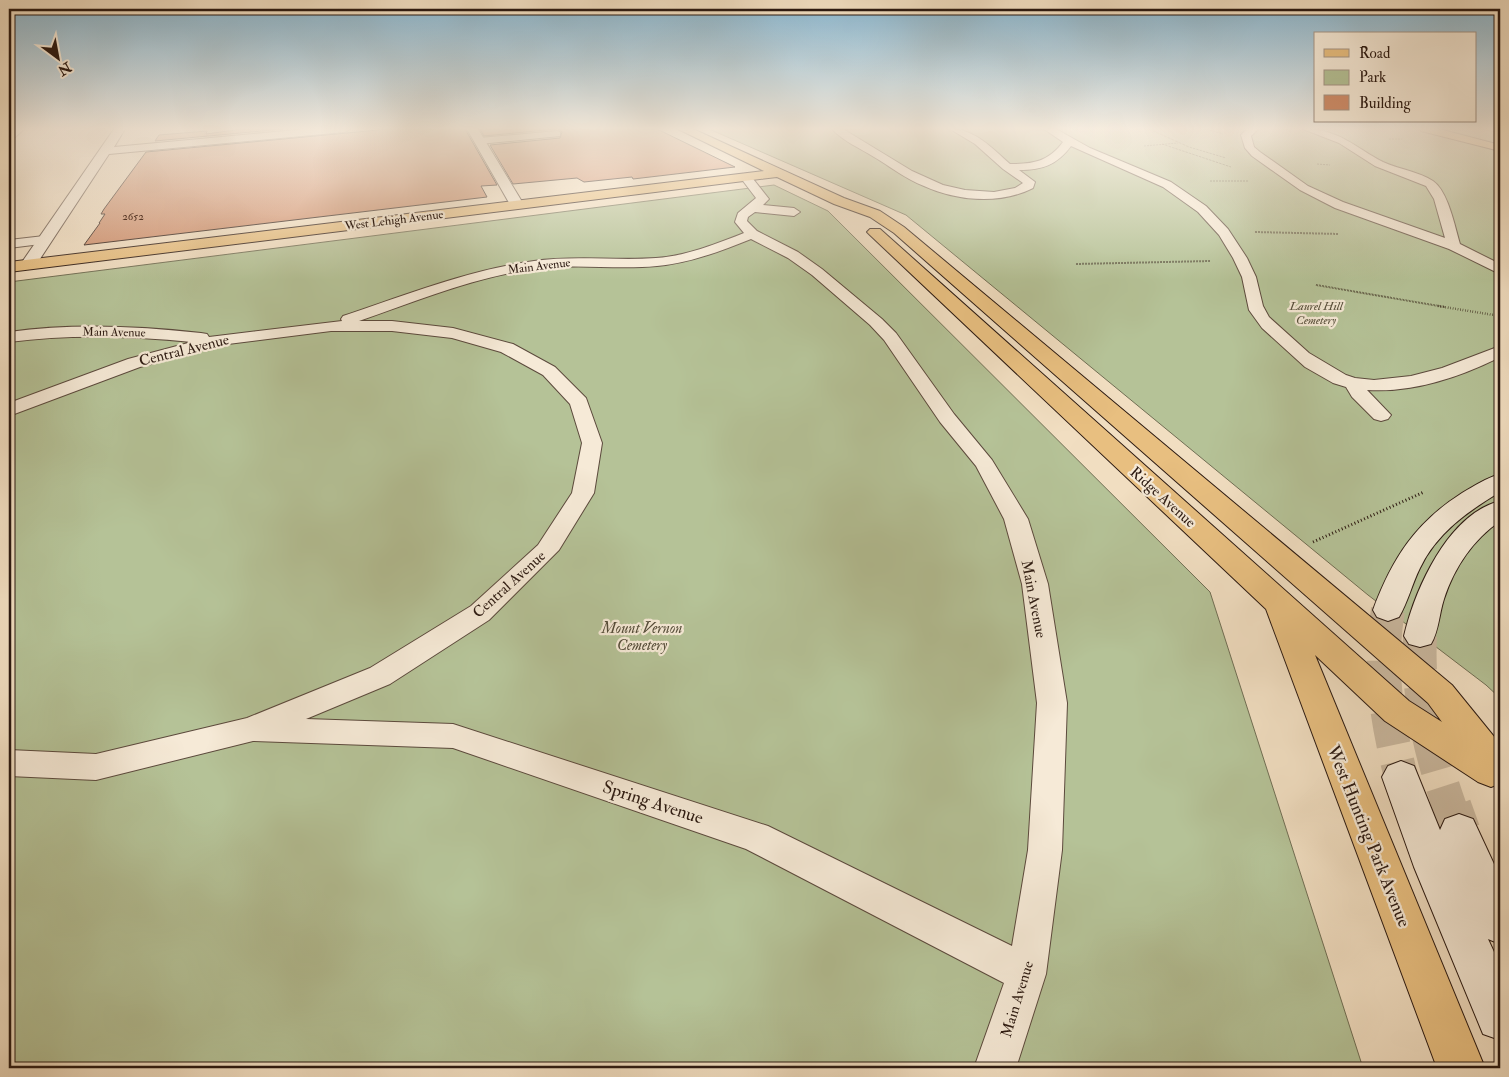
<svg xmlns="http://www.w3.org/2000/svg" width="1509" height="1077" viewBox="0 0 1509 1077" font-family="'IM FELL Double Pica',serif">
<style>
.green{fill:#b5c297;stroke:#706e54}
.building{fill:#cf8e6b;stroke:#2b1911}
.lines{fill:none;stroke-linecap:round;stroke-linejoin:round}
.secondary-tunnel-far1{stroke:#c9b79e;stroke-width:34;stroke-dasharray:34 17;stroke-linecap:butt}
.secondary-tunnel{stroke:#c9b79e;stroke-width:43;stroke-dasharray:43 22;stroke-linecap:butt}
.lane-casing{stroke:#5c4a3d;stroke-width:2}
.street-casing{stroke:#5c4a3d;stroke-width:2}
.secondary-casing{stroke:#2b1911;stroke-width:2}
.primary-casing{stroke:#2b1911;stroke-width:2}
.path-far3{stroke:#2b1911;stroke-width:1;stroke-dasharray:0.5 1;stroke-linecap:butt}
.path-far2{stroke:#2b1911;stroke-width:2;stroke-dasharray:0.5 1;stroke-linecap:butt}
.path-far1{stroke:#2b1911;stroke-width:2.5;stroke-dasharray:0.5 2;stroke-linecap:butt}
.path{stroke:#2b1911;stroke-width:3;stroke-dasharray:1 2.5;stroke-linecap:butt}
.lane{fill:#f6ead7;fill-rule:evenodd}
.street{fill:#f6ead7;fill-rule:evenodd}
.secondary{fill:#f6ead7;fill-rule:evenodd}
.primary{fill:#e8bf80;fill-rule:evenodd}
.labels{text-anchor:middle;stroke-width:4.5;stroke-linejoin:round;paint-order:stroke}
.far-number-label{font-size:11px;fill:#543628}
.far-street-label{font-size:12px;fill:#2b1911;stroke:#f6ead7}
.far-park-label{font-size:12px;font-style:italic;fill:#544c39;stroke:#f6ead7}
.street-label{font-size:15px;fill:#2b1911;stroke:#f6ead7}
.park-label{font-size:15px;font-style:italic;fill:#544c39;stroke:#f6ead7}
.near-street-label{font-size:18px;fill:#2b1911;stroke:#f6ead7}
</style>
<rect width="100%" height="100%" fill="#f1dec1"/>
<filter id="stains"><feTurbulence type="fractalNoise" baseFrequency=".004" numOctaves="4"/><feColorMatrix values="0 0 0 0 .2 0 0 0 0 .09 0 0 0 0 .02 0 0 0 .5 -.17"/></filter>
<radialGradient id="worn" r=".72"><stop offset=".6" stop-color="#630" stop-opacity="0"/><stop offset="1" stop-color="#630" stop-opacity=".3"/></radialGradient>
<path class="green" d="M709,129H1482L1500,133V698L1486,685L1368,595L906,215Z
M774,185L828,211L1210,592L1363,1068H9V282Z"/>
<path class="building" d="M243,129H283L155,141L159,135L207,131L206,134Z
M389,129H465L497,185L481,186L487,197L84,245L100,223H99L105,214H101L104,209L146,152Z
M480,129H556L484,136Z
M558,129H657L735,167L633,179L632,177L584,182L577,178L513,184L490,145L560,138L562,132Z"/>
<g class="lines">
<path class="secondary-tunnel-far1" d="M1388,610C1378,668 1387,721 1401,777
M1420,636C1417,697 1430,751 1450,808"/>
<path class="secondary-tunnel" d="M1450,807L1459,832"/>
<defs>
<path id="lane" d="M832,129H843L912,171L943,185L965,190L994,192L1015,188L1023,183L1003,169L975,144L950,129C975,129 992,148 1010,164C1033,164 1048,162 1063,142L1044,129H1056L1090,148L1171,182L1206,206L1228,229L1247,258L1256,277L1263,306L1269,317L1309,353L1346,375L1355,378L1374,380L1411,376L1442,368L1500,346V357C1460,377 1413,393 1367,390L1391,415L1388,419L1381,421L1374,419L1352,397L1346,387L1333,383L1305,367L1262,328L1249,310L1242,277L1233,258L1219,235L1198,212L1163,187L1071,146C1057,165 1042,170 1019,170L1035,182L1033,188C1000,205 957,201 924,186C906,179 891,167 874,157C860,148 844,142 832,129Z
M1247,129H1258L1251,136L1254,147L1260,152L1308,186L1343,202L1445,238L1434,199L1426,186L1375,166L1339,143L1303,129C1340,129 1354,147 1383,162C1398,169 1420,172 1433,181C1448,191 1455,227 1460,244L1500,264V274L1449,249L1335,208L1300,190L1252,156L1245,148L1241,135Z
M557,131L560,132V136L479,144L474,141L479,138Z
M746,174L750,175L769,199L763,205L794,208L800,212L794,216L755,212L748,217L747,221L757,231L798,252L822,269L882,319L896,333L954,414L992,460L1028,519L1048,584L1067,703L1062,850L1046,974L1016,1068H974L1004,983L746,849L453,748L253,741L96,780L9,776V750L96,754L247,718L370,668L471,606L538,545L572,493L582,443L570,404L543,375L501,352L452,338L392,331H331L220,345L140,367L9,416V403L128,359L192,342C131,336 70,334 9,342V332C73,323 137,326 201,333L207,334L209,337L342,321L341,319L343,316C406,295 468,270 534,261C574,255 615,261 656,258C686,256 716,244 744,233L735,222L738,213L756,198L740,177ZM751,239L788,258L812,275L870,325L884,340L940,422L976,466L1004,519L1022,584L1037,703L1028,850L1012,946L768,826L453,724L306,719L390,684L489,620L559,550L594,493L602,443L586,398L555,367L513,344L453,328L392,321H359C416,301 472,278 532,269C574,263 616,270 657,266C690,263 721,251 751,239Z
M44,236L49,237L51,240L49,243L9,248V240Z"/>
<path id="street" d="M12,129H24L13,139L9,140V132Z
M114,129H125L114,147L306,129H350L345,132L109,154L34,268H22L20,265Z
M467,129H478L524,205L522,208H512Z"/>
<path id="secondary" d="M1500,474V492C1468,511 1436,534 1420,568C1412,584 1408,602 1399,617L1388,621L1377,617L1373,610C1392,559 1415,523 1462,493C1474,486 1486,478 1500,474Z
M1500,501V521C1473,540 1454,568 1444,599C1439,614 1439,631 1431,644L1420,647L1409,644L1404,636C1415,589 1448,514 1500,501Z
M1401,761L1414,766L1440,830L1445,819L1459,814L1473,819L1500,877V944L1488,939L1500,965V1040L1483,1034L1414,867L1382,777L1388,766Z"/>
<path id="primary" d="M678,129H693L844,198L880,211L904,227L1452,685L1500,744V786L1496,785L1491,787L1478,782L1385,721L1315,655L1485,1068H1437L1266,609L870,235L867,232L870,229H880L1409,701L1442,722L1428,703L894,233L870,217L834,204L777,177L9,272V262L764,171Z
M1420,129H1439L1500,145V151L1421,131Z"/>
</defs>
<use href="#lane" class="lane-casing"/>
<use href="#street" class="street-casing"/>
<use href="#secondary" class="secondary-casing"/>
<use href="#primary" class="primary-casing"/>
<path class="path-far3" d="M1149,129L1189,147L1226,158
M1206,129L1223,134
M1389,139H1402
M1162,144L1231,167
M1144,146L1178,143
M1317,164L1330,165
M1210,181H1248"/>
<path class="path-far2" d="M1255,232L1339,234
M1076,264L1210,261
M1316,285L1445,307"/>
<path class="path-far1" d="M1438,306L1500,316"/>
<path class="path" d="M1313,542L1424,492"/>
<use href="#lane" class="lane"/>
<use href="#street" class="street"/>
<use href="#secondary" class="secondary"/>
<use href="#primary" class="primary"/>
</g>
<linearGradient id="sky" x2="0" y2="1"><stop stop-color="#89b7d1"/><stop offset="0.46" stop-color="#f9f0e3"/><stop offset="1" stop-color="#f9f0e3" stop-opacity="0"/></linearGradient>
<rect width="1509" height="280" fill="url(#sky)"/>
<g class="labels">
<g class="far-number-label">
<text x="133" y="220">2652</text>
</g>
<g class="far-street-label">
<text transform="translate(394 220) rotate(-7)" y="4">West Lehigh Avenue</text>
<text transform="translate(539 266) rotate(-7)" y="4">Main Avenue</text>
<text transform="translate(114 332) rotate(1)" y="4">Main Avenue</text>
</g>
<g class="far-park-label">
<text x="1316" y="310">Laurel Hill<tspan x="1316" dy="14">Cemetery</tspan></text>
</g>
<g class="street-label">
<text transform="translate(184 350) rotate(-14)" y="5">Central Avenue</text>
<text transform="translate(1163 497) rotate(42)" y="5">Ridge Avenue</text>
<text transform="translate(509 584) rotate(-42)" y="5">Central Avenue</text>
<text transform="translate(1034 599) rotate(79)" y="5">Main Avenue</text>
<text transform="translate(1017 999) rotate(-73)" y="5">Main Avenue</text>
</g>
<g class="park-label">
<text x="642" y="633">Mount Vernon<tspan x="642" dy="17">Cemetery</tspan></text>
</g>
<g class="near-street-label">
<text transform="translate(653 802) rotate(18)" y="6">Spring Avenue</text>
<text transform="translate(1369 836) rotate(68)" y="6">West Hunting Park Avenue</text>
</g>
</g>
<rect width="1509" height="1077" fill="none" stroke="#f1dec1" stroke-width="30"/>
<rect x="10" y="10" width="1489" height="1057" fill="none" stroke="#2b1911" stroke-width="2.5"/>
<rect x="15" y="15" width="1479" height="1047" fill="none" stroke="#2b1911"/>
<rect x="1314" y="32" width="162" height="90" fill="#f6ead7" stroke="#a59688"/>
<rect x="1324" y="49" width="25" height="8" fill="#e8bf80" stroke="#a59688"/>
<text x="1359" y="58" font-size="15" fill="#2b1911">Road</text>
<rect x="1324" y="70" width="25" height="15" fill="#b5c297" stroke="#a59688"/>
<text x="1359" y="82" font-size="15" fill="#2b1911">Park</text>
<rect x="1324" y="95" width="25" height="15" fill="#cf8e6b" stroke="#a59688"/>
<text x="1359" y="108" font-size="15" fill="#2b1911">Building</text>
<g transform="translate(58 58) rotate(148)" stroke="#f6ead7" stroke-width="4" paint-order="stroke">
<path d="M0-4L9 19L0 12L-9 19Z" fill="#2b1911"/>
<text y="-8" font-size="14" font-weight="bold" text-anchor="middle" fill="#2b1911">N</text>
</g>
<rect width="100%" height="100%" filter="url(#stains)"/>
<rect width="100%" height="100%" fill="url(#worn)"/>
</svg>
